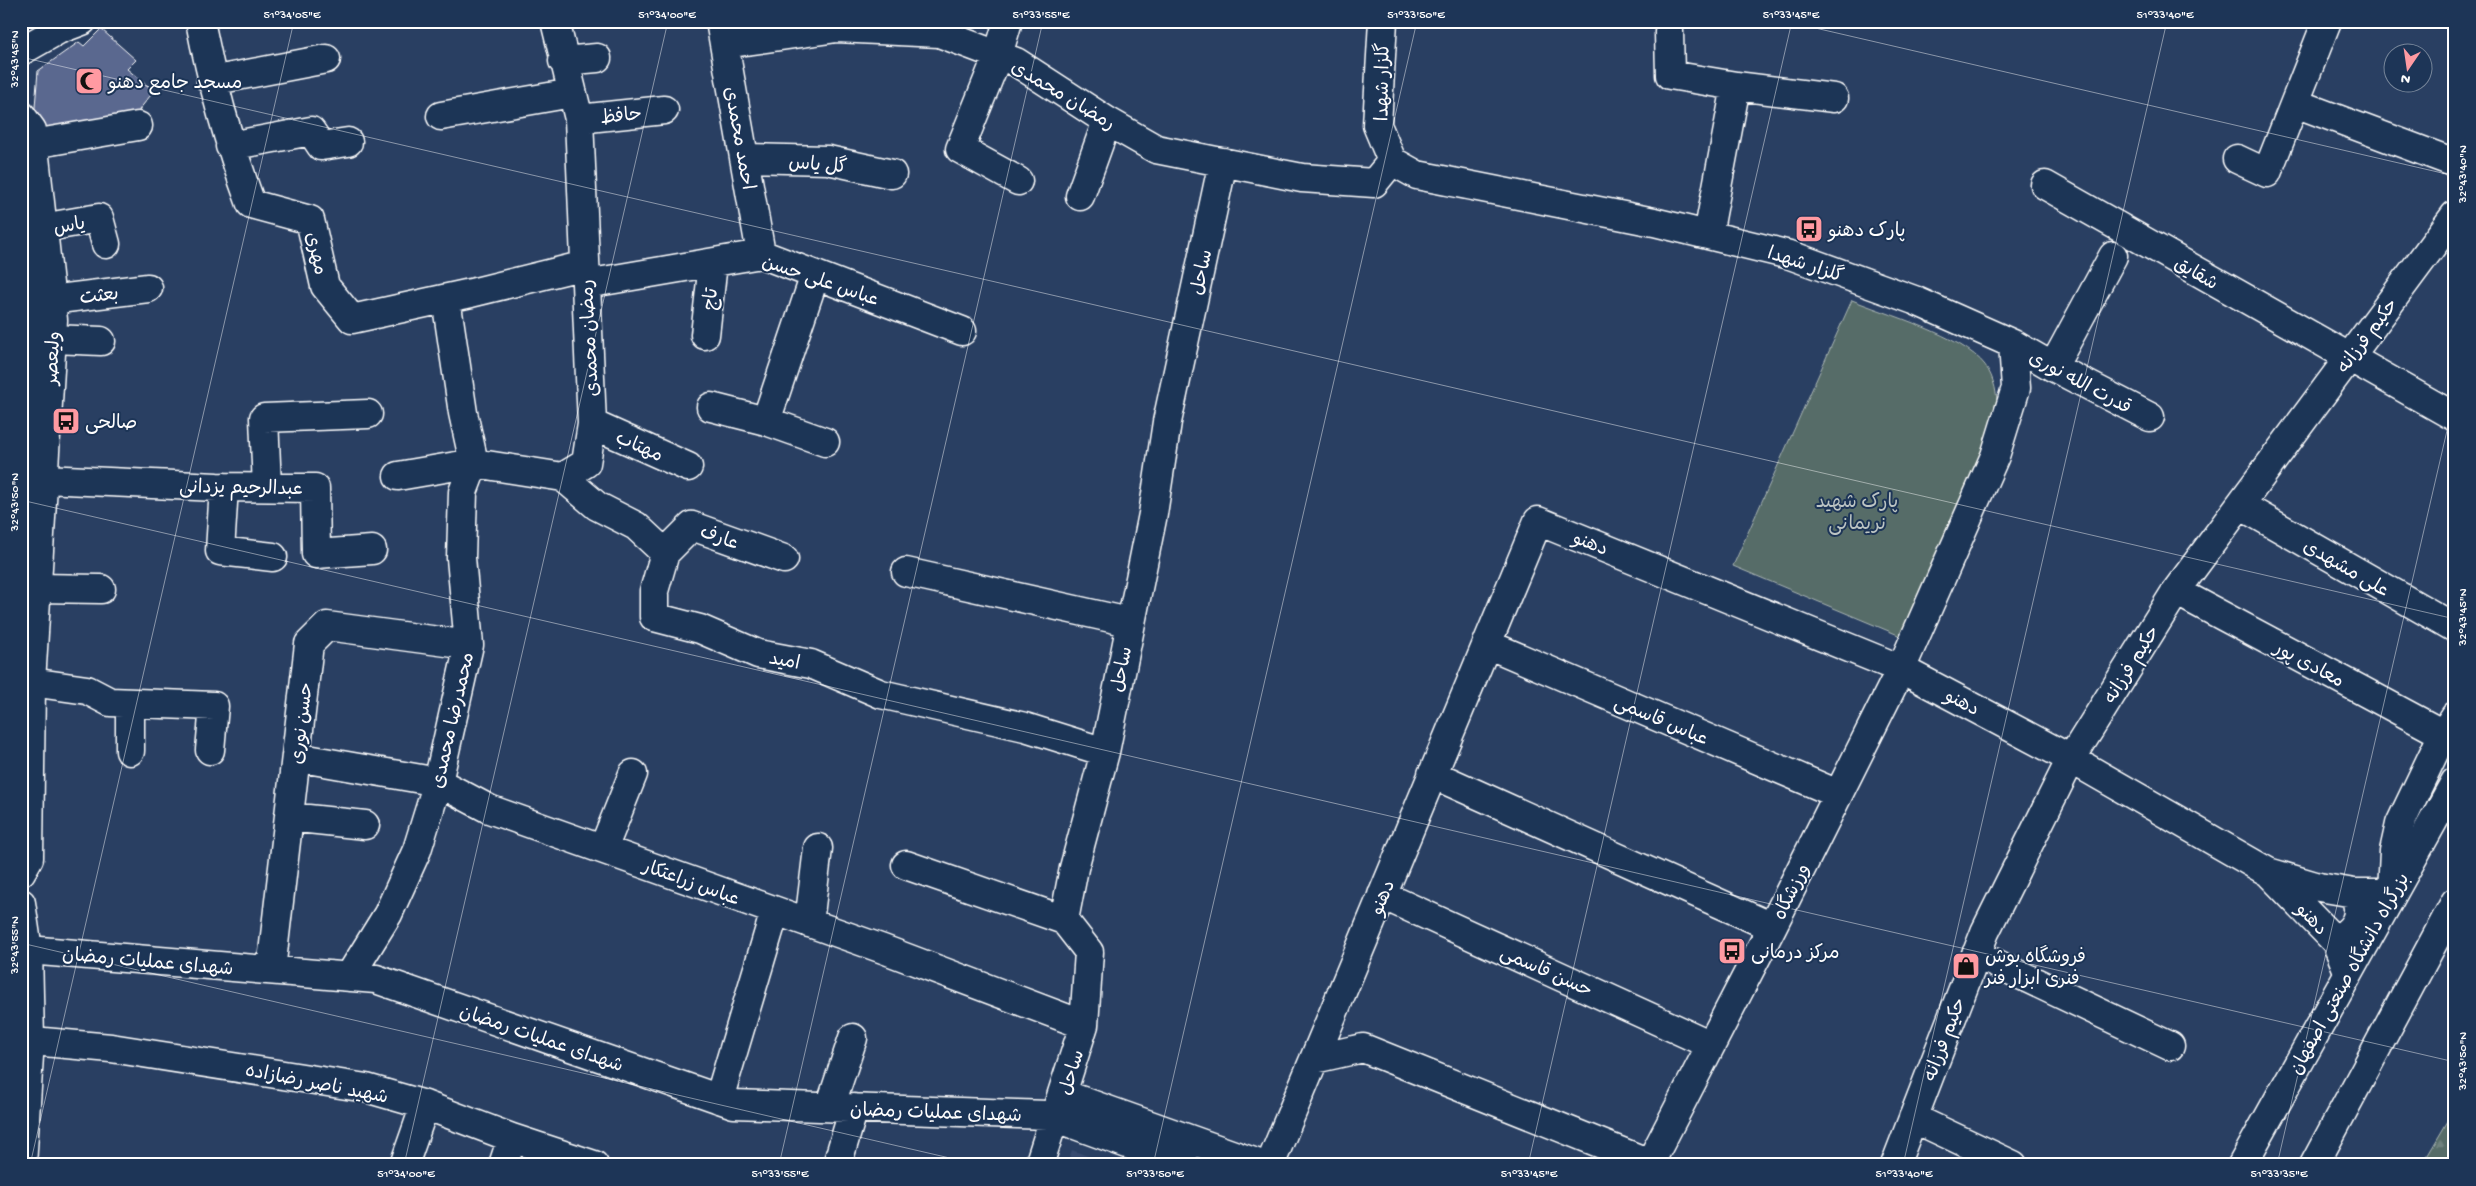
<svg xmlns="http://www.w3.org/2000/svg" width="2476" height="1186" viewBox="0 0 2476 1186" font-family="'Gochi Hand','Playpen Sans Arabic',sans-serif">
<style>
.built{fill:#384b70}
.forest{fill:url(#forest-firs);stroke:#abb6b4}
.park{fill:#576c68;stroke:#abb6b4}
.building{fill:#5a678f;stroke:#fff}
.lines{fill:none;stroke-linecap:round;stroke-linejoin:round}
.minor-casing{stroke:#fff;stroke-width:31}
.major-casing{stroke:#fff;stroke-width:31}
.highway-casing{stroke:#fff;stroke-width:31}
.minor{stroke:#1d3557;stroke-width:28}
.major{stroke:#1d3557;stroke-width:28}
.highway{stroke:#1d3557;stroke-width:28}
.ticks{fill:none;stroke:#fff;stroke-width:1;stroke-opacity:0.45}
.labels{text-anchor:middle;stroke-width:4;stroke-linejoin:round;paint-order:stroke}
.poi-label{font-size:19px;fill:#fff;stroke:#1d3557;text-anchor:start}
.street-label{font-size:19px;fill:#fff;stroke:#1d3557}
.park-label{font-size:19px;fill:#bcc4c3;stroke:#1d3557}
.neatline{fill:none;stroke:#fff;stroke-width:2}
.ticks-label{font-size:12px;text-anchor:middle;fill:#fff}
</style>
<defs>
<pattern id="forest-firs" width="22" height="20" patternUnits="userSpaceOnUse" patternTransform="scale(1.25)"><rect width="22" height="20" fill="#576c68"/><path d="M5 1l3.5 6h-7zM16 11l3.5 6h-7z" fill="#70827f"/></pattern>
</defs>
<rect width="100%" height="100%" fill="#293f62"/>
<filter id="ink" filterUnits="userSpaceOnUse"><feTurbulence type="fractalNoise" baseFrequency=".02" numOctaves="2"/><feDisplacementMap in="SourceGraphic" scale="10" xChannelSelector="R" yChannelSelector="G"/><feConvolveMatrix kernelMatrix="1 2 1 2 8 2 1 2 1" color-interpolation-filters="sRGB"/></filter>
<g filter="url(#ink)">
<path class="built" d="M1072,1150L1111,1165H1066Z"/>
<path class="forest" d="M2455,1109V1165H2422Z"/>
<path class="park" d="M1852,300C1886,314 1963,336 1985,365C1995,379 1997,395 1998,412L1903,637L1733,566Z"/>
<path class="building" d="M101,29L136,60L127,69L154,91L139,110L143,118L49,134L34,119L38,71L79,42L84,46Z"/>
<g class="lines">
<defs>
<path id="minor" d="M200,21C212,84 229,144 251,204L310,220L325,286L352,319L471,293L585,265
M720,21L761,254
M1008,21L998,55L960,149L1018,181
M1383,21L1377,125L1392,161L1417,175L1654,222L1790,255L1914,300L2013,344L2016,388L1995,456L1901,669L1772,927L1649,1165
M1669,32L1670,75L1736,86L1834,98
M724,44L837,28L939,33L1016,62L1107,121L1156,149L1302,178L1374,183L1392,161
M21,51L58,30L82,21
M563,61L597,58
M211,81L326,59
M2295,103L2455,163
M441,116L572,93
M579,119L664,110
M33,144L138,126
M230,146L311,131L321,146L348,142
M744,158L828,160L892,174
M2237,159L2267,173L2327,21
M2045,185L2455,417
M1080,196L1107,121
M42,228L99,218L106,244
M1708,235L1736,86
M586,284L761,254L962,331
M50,300L148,288
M705,335L713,263
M53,339L101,341
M2013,344L2053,367L2150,417
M2053,367L2113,256
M711,407L766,421L825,442
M766,421L815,275
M592,424L688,467
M398,476L474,463L563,477L586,463L592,424L579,119L555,21
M563,477L597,506L636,526L665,553L654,591V617L700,629L758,654L811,664L881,694L1025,727L1105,752
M44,479L217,487L315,488L316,554L372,550
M224,487L220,551L273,557
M267,487L264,418L368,414
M2240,505L2455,628
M665,553L692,526L784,559
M906,572L1129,622
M36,588L101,589
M2176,591L2443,734
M1487,644L1838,794
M31,682L87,690L110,702L214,706L210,750
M130,703V751
M296,757L438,782L489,809L883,949L1084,1025
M1432,774L1772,927
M289,817L365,825
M603,849L633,774
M906,865L1064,920
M2271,875L2336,942L2348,971
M1382,895L1711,1045
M809,923L818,848
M2334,940C2355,931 2364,915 2354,893
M28,950L376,979L734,1104L1048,1115L1185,1165
M1976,954L2170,1046
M271,970L309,644L327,626L469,645
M349,977L388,914L417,850L438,782L469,645L461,558L463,492L474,463L463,413L446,299
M21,1040L111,1048L366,1088L425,1105L512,1138L594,1165
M1314,1059L1363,1048L1649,1163
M1063,1094L1262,1165
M719,1099L775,911
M830,1107L853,1038
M1913,1118L2013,1165
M404,1165L425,1105
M503,1165L512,1138
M837,1165L854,1108
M1039,1165L1084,1025L1089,952L1064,920L1074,868L1105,752L1153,514L1167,422L1223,162
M1270,1165L1538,521L1901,669L2071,759L2268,872L2319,887L2354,893H2392L2394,851L2400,824L2443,734L2455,716
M1895,1165L1985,932L2071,759L2176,591L2455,215"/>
<path id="major" d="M21,115L32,130L53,320L31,682L29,858L21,872
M21,235L31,307L30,369L21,535
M21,903L28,950L30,1040L22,1165"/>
<path id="highway" d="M2242,1165L2455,782
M2314,1165L2455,902"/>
</defs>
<use href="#minor" class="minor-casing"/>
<use href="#major" class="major-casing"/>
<use href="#highway" class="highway-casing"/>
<use href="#minor" class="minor"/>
<use href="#major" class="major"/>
<use href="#highway" class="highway"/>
</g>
</g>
<path class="ticks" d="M1785,21L2455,176M21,57L2455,619M21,500L2455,1062M21,943L980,1165M30,1165L294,21M404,1165L668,21M779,1165L1043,21M1153,1165L1417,21M1528,1165L1792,21M1903,1165L2167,21M2277,1165L2455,396"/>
<defs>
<symbol id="mosque-square" viewBox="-11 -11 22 22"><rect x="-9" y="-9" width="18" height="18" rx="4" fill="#ff9aa2" stroke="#1d3557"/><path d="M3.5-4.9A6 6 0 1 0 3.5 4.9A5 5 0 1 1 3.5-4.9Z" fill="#111"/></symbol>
<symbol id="bus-square" viewBox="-11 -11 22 22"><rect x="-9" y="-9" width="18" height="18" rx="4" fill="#ff9aa2" stroke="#1d3557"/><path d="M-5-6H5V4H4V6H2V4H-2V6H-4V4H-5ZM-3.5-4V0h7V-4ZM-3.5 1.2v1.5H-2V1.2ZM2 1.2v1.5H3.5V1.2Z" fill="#111"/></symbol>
<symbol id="shop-square" viewBox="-11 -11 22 22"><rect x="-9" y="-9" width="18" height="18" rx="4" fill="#ff9aa2" stroke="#1d3557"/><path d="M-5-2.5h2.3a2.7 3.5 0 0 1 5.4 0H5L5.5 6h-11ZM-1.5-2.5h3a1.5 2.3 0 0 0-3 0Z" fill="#111"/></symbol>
</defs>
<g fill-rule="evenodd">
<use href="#mosque-square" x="73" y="65" width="32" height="32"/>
<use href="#bus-square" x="1793" y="213" width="32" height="32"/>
<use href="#bus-square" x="50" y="405" width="32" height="32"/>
<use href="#bus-square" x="1716" y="935" width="32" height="32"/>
<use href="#shop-square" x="1950" y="950" width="32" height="32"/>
</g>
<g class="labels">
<g class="poi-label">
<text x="108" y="88">مسجد جامع دهنو</text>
<text x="1828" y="236">پارک دهنو</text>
<text x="85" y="428">صالحی</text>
<text x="1751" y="958">مرکز درمانی</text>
<text x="1985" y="962">فروشگاه بوش<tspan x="1985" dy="22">فنری ابزار فنر</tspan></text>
</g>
<g class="street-label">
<text transform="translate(1381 82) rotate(-89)" y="7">گلزار شهدا</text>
<text transform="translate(1064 94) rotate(31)" y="7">رمضان محمدی</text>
<text transform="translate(621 114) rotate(-6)" y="7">حافظ</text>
<text transform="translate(741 138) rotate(80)" y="7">احمد محمدی</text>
<text transform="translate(818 163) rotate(5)" y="7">گل یاس</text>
<text transform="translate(69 224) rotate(-10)" y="7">یاس</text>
<text transform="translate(318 253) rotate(77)" y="7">مهری</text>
<text transform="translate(1806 263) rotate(18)" y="7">گلزار شهدا</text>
<text transform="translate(1200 272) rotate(-78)" y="7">ساحل</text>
<text transform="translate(2197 272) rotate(30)" y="7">شقایق</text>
<text transform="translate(821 279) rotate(19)" y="7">عباس علی حسن</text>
<text transform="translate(99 294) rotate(-7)" y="7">بعثت</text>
<text transform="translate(709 299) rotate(-84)" y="7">تاج</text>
<text transform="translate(2366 335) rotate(-53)" y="7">حکیم فرزانه</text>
<text transform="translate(588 338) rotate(-93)" y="7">رمضان محمدی</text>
<text transform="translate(51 358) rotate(-87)" y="7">ولیعصر</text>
<text transform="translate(2081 381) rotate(28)" y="7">قدرت الله نوری</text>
<text transform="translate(640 445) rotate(24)" y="7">مهتاب</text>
<text transform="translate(241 486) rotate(1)" y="7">عبدالرحیم یزدانی</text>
<text transform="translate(720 536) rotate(20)" y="7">عارف</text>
<text transform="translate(1591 542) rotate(22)" y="7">دهنو</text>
<text transform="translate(2347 567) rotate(30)" y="7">علی مشهدی</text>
<text transform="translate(785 659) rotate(11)" y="7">امید</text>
<text transform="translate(2310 663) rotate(28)" y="7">معادی پور</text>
<text transform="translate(2130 664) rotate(-58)" y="7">حکیم فرزانه</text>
<text transform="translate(1120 669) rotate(-79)" y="7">ساحل</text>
<text transform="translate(1963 701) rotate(28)" y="7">دهنو</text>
<text transform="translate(1662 719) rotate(23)" y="7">عباس قاسمی</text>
<text transform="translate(451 720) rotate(-77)" y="7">محمدرضا محمدی</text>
<text transform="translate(300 723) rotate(-83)" y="7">حسن نوری</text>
<text transform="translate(692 881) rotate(20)" y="7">عباس زراعتکار</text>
<text transform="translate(1790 891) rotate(-64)" y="7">ورزشگاه</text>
<text transform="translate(1381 897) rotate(-67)" y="7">دهنو</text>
<text transform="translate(2313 918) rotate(47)" y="7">دهنو</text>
<text transform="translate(148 960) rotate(5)" y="7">شهدای عملیات رمضان</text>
<text transform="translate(1547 970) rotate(24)" y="7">حسن قاسمی</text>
<text transform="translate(2348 973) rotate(-61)" y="7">بزرگراه دانشگاه صنعتی اصفهان</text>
<text transform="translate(542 1037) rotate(19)" y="7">شهدای عملیات رمضان</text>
<text transform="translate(1943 1039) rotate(-69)" y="7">حکیم فرزانه</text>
<text transform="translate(1070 1072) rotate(-73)" y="7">ساحل</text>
<text transform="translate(317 1082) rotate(11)" y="7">شهید ناصر رضازاده</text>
<text transform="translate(936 1111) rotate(2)" y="7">شهدای عملیات رمضان</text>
</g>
<g class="park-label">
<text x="1857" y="507">پارک شهید<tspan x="1857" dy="22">نریمانی</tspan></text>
</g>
</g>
<rect width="2476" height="1186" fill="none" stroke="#1d3557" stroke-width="55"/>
<g transform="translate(2408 68) rotate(193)"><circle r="24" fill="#1d3557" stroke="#77869a"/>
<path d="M0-4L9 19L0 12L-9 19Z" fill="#ff9aa2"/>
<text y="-8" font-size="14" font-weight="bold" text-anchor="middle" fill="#ffffff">N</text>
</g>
<rect x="28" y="28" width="2420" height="1130" class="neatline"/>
<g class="ticks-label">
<text x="292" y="18">51°34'05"E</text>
<text x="667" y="18">51°34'00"E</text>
<text x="1041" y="18">51°33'55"E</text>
<text x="1416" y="18">51°33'50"E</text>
<text x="1791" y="18">51°33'45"E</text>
<text x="2165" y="18">51°33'40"E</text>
<text transform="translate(14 59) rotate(-90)" y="4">32°43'45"N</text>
<text transform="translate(2462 174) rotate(-90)" y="4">32°43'40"N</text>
<text transform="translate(14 502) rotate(-90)" y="4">32°43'50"N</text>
<text transform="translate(2462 617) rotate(-90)" y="4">32°43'45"N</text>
<text transform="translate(14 945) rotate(-90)" y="4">32°43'55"N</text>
<text transform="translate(2462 1061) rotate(-90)" y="4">32°43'50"N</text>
<text x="406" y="1177">51°34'00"E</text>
<text x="780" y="1177">51°33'55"E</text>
<text x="1155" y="1177">51°33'50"E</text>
<text x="1529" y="1177">51°33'45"E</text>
<text x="1904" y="1177">51°33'40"E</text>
<text x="2279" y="1177">51°33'35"E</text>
</g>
</svg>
